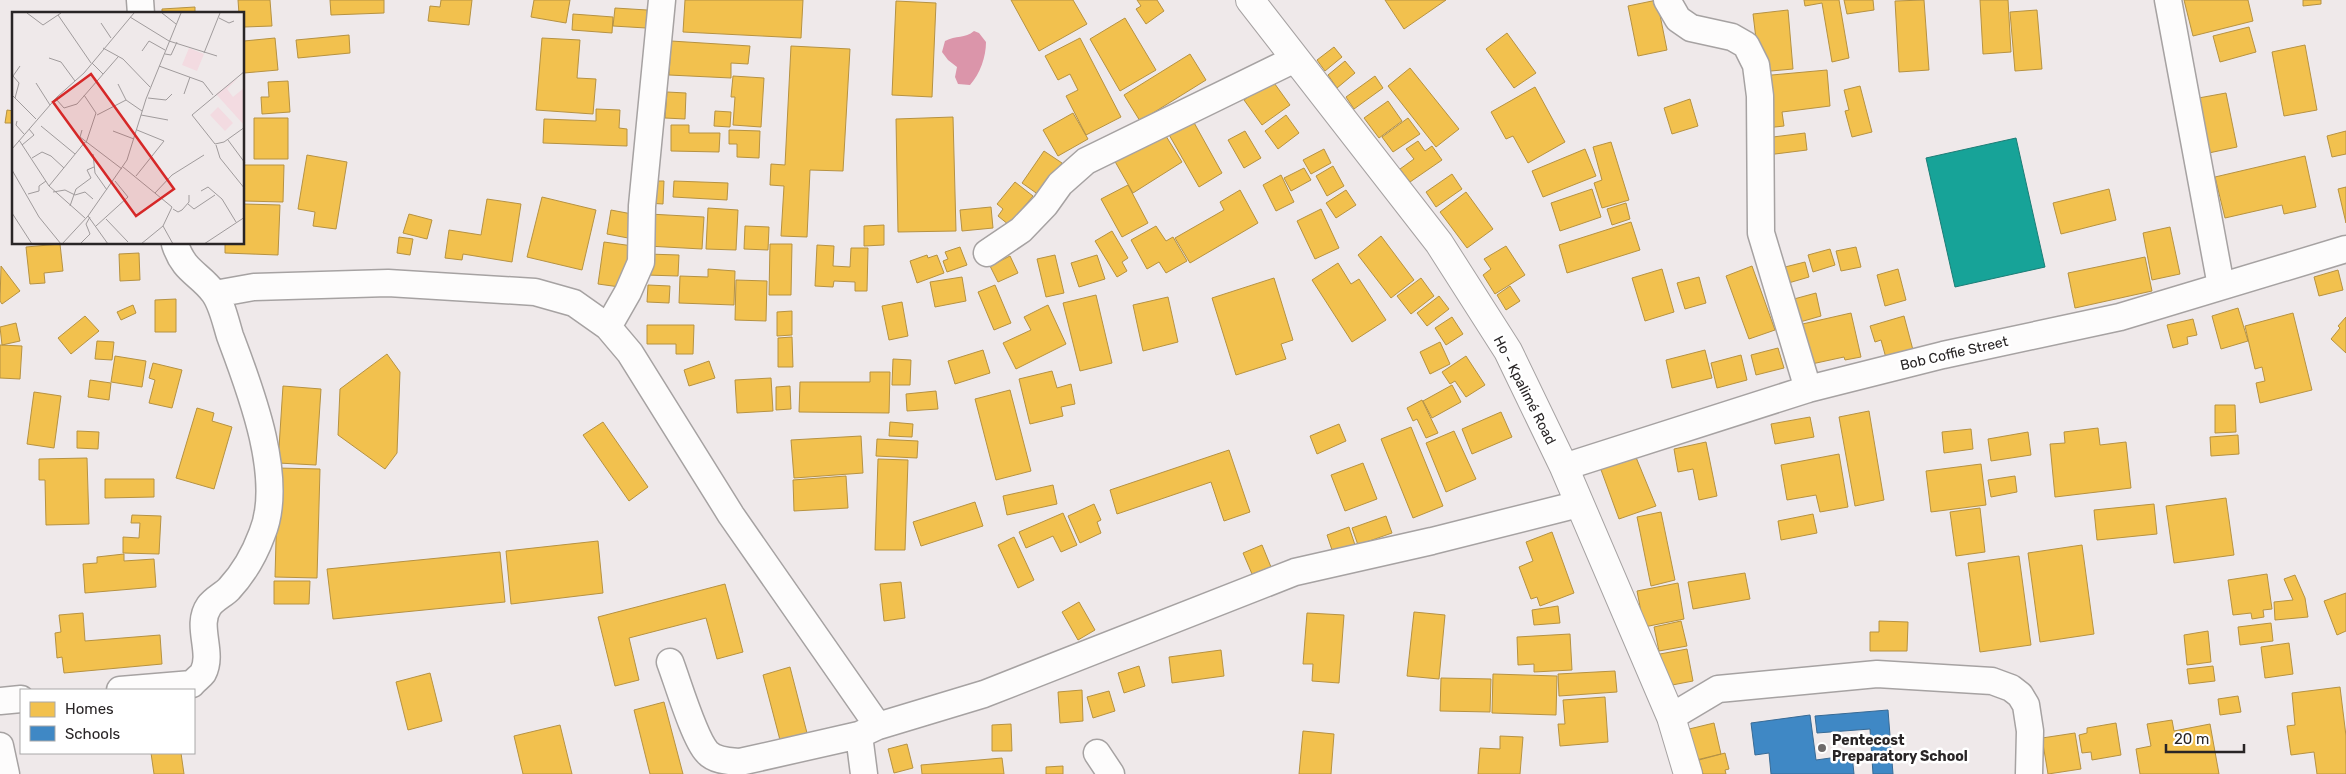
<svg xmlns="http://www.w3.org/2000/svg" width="2346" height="774" viewBox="0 0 2346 774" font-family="Rubik,sans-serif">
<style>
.water{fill:#db95aa}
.homes{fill:#f2c14e;stroke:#b69242}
.schools{fill:#3f88c5;stroke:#386a95}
.public{fill:#17a398;stroke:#1c7d76}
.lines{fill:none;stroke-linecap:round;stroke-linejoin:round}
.minor-casing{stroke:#a6a2a2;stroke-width:29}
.major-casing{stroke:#a6a2a2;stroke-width:30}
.minor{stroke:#fdfcfc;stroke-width:26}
.major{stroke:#fdfcfc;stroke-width:28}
.poi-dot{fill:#6e6a6b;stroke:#fff;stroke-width:2}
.labels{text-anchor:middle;stroke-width:5;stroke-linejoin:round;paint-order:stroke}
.street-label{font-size:14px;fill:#292526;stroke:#fff}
.poi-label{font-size:14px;font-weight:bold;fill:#292526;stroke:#fff;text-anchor:start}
.inset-road{fill:none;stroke:#a09b9c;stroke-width:1}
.view{fill:#d62828;fill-opacity:0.15;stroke:#d62828;stroke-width:2.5}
.inset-edge{fill:none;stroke:#292526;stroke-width:2.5}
</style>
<rect width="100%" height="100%" fill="#efe9ea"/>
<path class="water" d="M974,31L979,33L986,42C986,57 980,74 970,85L958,84L955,77L957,67L948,60L942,52L945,41C956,35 965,39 974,31Z"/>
<path class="homes" d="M238,0H270L272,26L244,27V14H239Z
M330,0H384V13L331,15Z
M441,0H472L469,25L428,21L430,6L440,7Z
M534,0H570L566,23L531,17Z
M685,0H803L801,38L683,32Z
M1011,0H1073L1087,24L1039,51Z
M1137,0H1157L1164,11L1146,24L1136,9L1141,6Z
M1385,0H1446L1404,29Z
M1657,0L1667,50L1638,56L1628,6Z
M1804,0H1839L1849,58L1832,62L1822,3L1805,6Z
M1844,0H1873L1874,10L1847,14Z
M1924,0L1929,70L1899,72L1895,1Z
M1980,0H2008L2011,52L1983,54Z
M2184,0H2248L2253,21L2193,36Z
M2303,0H2321V4L2303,6Z
M896,1L936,3L932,97L892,95Z
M195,7V14H162V9Z
M615,8L647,10L646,28L613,26Z
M1788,10L1793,69L1760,72L1753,14Z
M2037,10L2042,69L2015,71L2010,12Z
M573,14L613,17L612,33L572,30Z
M1125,18L1156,70L1120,91L1090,39Z
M2249,27L2256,52L2220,62L2213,36Z
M1507,33L1536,73L1514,88L1486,49Z
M349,35L350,53L298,58L296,40Z
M275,38L278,70L244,73V41Z
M542,38L580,40L577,78L596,79L593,114L536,110Z
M1080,38L1121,117L1086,135L1066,96L1078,90L1070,74L1058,80L1045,56Z
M671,41L750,46L748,64L731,63V78L669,75Z
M2305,45L2317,110L2284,116L2272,52Z
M791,46L850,49L843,171L810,170L807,237L781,236L784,186L770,185L771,164L785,165Z
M1334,47L1342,57L1325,71L1317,60Z
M1190,54L1206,80L1140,121L1124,95Z
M1345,61L1355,73L1337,88L1328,75Z
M1410,68L1459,129L1436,147L1388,86Z
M1827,70L1830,106L1782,112L1784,126L1766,128L1761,76Z
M733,76L764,78L761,127L733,125L735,97H731Z
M1375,76L1383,88L1354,109L1346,97Z
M1272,80L1290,105L1262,125L1244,100Z
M288,81L290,112L262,114L261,97H269L268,82Z
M1860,86L1872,132L1852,137L1845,111L1849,110L1844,90Z
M1535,87L1565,142L1528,163L1513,136L1506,139L1491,112Z
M667,92L686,93L685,119L665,118Z
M2226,93L2237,147L2204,154L2193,99Z
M1690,99L1698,126L1672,134L1664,108Z
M1388,101L1402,121L1379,138L1364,118Z
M596,109L620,110L619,128L627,129V146L543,143L544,119L596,121Z
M7,110L14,111V123H5Z
M715,111L731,112L730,127L714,126Z
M1073,113L1088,139L1058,156L1043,130Z
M1286,115L1299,133L1278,149L1265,131Z
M953,117L956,231L898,232L896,119Z
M254,118H288V159H254Z
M1408,118L1420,134L1393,152L1382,137Z
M1192,119L1222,173L1199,187L1168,133Z
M671,125H689V133H720L719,152L671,151Z
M1161,128L1182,162L1133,193L1113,158Z
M729,130L760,131L759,158L737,157V144H729Z
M1245,131L1261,158L1244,168L1228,140Z
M2346,131V154L2332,157L2327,136Z
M1805,133L1807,150L1767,155L1765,138Z
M1418,141L1425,151L1432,146L1442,160L1410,182L1400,169L1414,159L1406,149Z
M1611,142L1629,200L1602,208L1594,183L1602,180L1593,147Z
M1324,149L1331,163L1311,174L1303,160Z
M1585,149L1596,176L1543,197L1532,171Z
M1044,151L1062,163L1039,195L1022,183Z
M307,155L347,162L336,229L313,226L315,212L298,209Z
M2305,156L2316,207L2284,214L2282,205L2225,218L2215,177Z
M244,165H284L283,202L244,201Z
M1333,166L1344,186L1327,196L1316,176Z
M1304,168L1311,180L1291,191L1284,178Z
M1452,174L1462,189L1436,207L1426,192Z
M1281,175L1294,202L1276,211L1263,185Z
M648,181H664L663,204L647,203Z
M674,181L728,183L727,200L673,197Z
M1015,182L1033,196L1009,225L998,216L1003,209L997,204Z
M1128,185L1148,223L1122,237L1101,199Z
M2346,187V223L2338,189Z
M1592,189L1601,217L1560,231L1551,203Z
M2109,189L2116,220L2061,234L2053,203Z
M1240,190L1258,223L1190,263L1175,238L1224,210L1220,202Z
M1346,190L1356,205L1336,218L1326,203Z
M1466,192L1493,229L1467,248L1440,212Z
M542,197L596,210L582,270L527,257Z
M487,199L521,204L512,262L463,254L462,260L445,258L449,230L481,235Z
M1626,203L1630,219L1612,225L1607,209Z
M244,204L280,205L278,255L225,253V244H244Z
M991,207L993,228L962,231L960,210Z
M708,208L738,210L736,250L706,249Z
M1321,209L1339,248L1315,259L1297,221Z
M611,210L632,214L628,238L607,234Z
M409,214L432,220L427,239L403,233Z
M649,214L704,217L702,249L647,246Z
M1631,222L1640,250L1567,273L1559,245Z
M884,225V245L864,246V226Z
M745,226L769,227L768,250L744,249Z
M1156,226L1166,241L1173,237L1187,261L1166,273L1159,262L1147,269L1131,240Z
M2170,227L2180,274L2152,280L2143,233Z
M1112,231L1128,258L1122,262L1127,271L1117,277L1095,241Z
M1381,236L1414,280L1391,298L1358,255Z
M399,237L413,239L410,255L397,253Z
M604,242L633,246L627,288L598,284Z
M60,244L63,271L44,273L45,283L30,284L26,247Z
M770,244H792L791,295H769Z
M817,245L834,246L833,266L850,267L851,248H868L867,291H855V282L834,281L833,287L815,286Z
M1506,246L1525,275L1495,294L1483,275L1491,269L1484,259Z
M960,247L967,265L947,272L943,261L948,259L945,252Z
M1856,247L1861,267L1841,271L1836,251Z
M1830,249L1835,265L1813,272L1808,255Z
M139,253L140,280L120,281L119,254Z
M647,254L679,255L678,276L646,275Z
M927,255L928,258L937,255L944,273L917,283L910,261Z
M1055,255L1064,293L1046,297L1037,259Z
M1097,255L1105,279L1079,287L1071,263Z
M1010,256L1018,273L998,282L990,266Z
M2145,257L2152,291L2075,308L2068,273Z
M1805,262L1809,277L1785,284L1781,268Z
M1338,263L1351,284L1359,279L1386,320L1352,342L1312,280Z
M1,266L20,291L2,304L0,301Z
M1752,266L1775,330L1749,339L1726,276Z
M708,269L735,271L734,305L679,303L680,276L708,277Z
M1662,269L1674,312L1645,321L1632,278Z
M1898,269L1906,300L1885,306L1877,275Z
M2338,270L2343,290L2319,296L2314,277Z
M962,277L966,301L935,307L930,282Z
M1699,277L1706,303L1685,309L1677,283Z
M1274,278L1293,340L1281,344L1286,359L1236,375L1212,298Z
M1421,278L1434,296L1411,314L1397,296Z
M736,280L767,281L766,321L735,320Z
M648,285L670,286L669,303L647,302Z
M995,285L1011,323L994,330L978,292Z
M1510,286L1520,301L1506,310L1497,295Z
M1816,293L1821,316L1800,322L1794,299Z
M1096,295L1112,363L1080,371L1063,303Z
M1439,296L1449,309L1427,326L1417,313Z
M1168,297L1178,342L1143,351L1133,305Z
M176,299V332H155V300Z
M902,302L908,336L889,340L882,306Z
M133,305L136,313L121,320L117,312Z
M1048,305L1066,344L1016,369L1003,343L1031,330L1024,317Z
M2238,308L2248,341L2221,349L2212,316Z
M792,311V335L777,336V312Z
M1851,313L1861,357L1845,360L1844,357L1807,365L1798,325Z
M2293,313L2312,390L2260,403L2256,383L2265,381L2262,367L2255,369L2245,326Z
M85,316L99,331L71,354L58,338Z
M1904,316L1913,350L1886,358L1881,340L1875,342L1870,326Z
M1452,317L1463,334L1446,345L1435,328Z
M2346,317V353L2331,339L2340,328L2338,326Z
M2193,319L2197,335L2187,337L2188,344L2173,348L2167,325Z
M16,323L20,341L2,345L0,327Z
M647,325H694L693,354H676V344H647Z
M792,337L793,367H778V338Z
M97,341L114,342L112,360L95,359Z
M1440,342L1450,364L1430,374L1420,352Z
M0,345L22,346L20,379L0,378Z
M1778,348L1784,368L1756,375L1751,355Z
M983,350L990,373L955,384L948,361Z
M1705,350L1712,378L1672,388L1666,360Z
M387,354L400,372L397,453L385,469L338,435L340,389Z
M1741,355L1747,380L1717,388L1711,363Z
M115,356L146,361L142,387L111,382Z
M1466,356L1485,385L1466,397L1455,381L1450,384L1442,372Z
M893,359L911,360L910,385H892Z
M709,361L715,378L689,386L684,370Z
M153,363L182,370L172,408L149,403L155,380L149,378Z
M1052,371L1057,388L1071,384L1075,404L1061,407L1063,416L1030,424L1019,379Z
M870,372H890L889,413L799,412L800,382H870Z
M771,378L773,411L737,413L735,380Z
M90,380L111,383L109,400L88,397Z
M1452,385L1461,402L1432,418L1423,401Z
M283,386L321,389L316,465L278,463Z
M790,386L791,409L776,410V387Z
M1010,390L1031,471L996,480L975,399Z
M936,391L938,409L907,411L906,394Z
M34,392L61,396L54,448L27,444Z
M1422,400L1438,433L1426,438L1417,419L1413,421L1407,408Z
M2215,405H2235L2236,432L2215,433Z
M197,408L214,413L212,421L232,427L214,489L176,478Z
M1869,411L1884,500L1855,506L1839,417Z
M1501,412L1512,437L1472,454L1462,429Z
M1810,417L1814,437L1775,444L1771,424Z
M603,422L648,487L629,501L583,435Z
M890,422L913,424L912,437L889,436Z
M1339,424L1346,441L1317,454L1310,436Z
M1411,427L1443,506L1413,518L1381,439Z
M2098,428L2100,445L2126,442L2131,488L2055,497L2050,444L2065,443L2064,432Z
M1971,429L1973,449L1944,453L1942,432Z
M77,431L99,432L98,449L77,448Z
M1454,431L1476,479L1446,492L1426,443Z
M2028,432L2031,455L1991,461L1988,439Z
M2238,435L2239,454L2211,456L2210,437Z
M861,436L863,473L794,478L791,440Z
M877,439L918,441L917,458L876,456Z
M1706,442L1717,496L1699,500L1693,469L1678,472L1674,449Z
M1229,450L1250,512L1224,521L1211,482L1117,514L1110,490Z
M1633,450L1656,506L1619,519L1600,467Z
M1839,454L1848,507L1820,512L1816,495L1787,500L1781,465Z
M87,458L89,524L46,525L45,480H39V459Z
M878,459L908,460L905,550H875Z
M1363,463L1377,499L1345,511L1331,475Z
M1981,464L1986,505L1931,512L1926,471Z
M278,468L320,469L317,578L275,577Z
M846,476L848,508L794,511L793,480Z
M2015,476L2017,492L1991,497L1988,480Z
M105,479H154V497L105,498Z
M1053,485L1057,504L1007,515L1003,496Z
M2226,498L2234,555L2174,563L2166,506Z
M975,502L983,526L921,546L913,522Z
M1094,504L1101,520L1097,522L1101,533L1080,543L1068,516Z
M2154,504L2157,534L2097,540L2094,510Z
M1980,508L1985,552L1956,556L1950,512Z
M1661,512L1675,580L1651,586L1637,517Z
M1063,513L1077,545L1061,552L1053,536L1026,548L1019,532Z
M1813,514L1817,533L1781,540L1778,521Z
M132,515L161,516L159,554L123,553V537L139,538L140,523H131Z
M1386,516L1392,533L1358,545L1352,528Z
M1349,527L1356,548L1334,556L1327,535Z
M1552,532L1574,593L1540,606L1537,597L1531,599L1519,567L1533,561L1526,542Z
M1014,537L1034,580L1018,588L998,545Z
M598,541L603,593L511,604L506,551Z
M1262,545L1271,567L1252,574L1243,553Z
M2082,545L2094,634L2040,642L2028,553Z
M500,552L505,602L333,619L327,569Z
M124,554V561L154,559L156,587L85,593L83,564L97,563V557Z
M2019,556L2031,645L1980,652L1968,563Z
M1745,573L1750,599L1693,609L1688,582Z
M2267,574L2272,609L2263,610L2264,617L2252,619L2251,613L2233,615L2228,580Z
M2295,575L2305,598L2308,617L2275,620L2274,602L2293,600L2284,579Z
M274,581H310L309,604H274Z
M901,582L905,618L884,621L880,584Z
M1678,583L1684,619L1644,627L1637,591Z
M725,584L743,652L717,659L706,618L629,638L639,680L615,686L598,617Z
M2346,593V631L2337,635L2324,601Z
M1079,602L1095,630L1078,640L1062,612Z
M1558,606L1560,623L1534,625L1532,610Z
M1414,612L1445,615L1439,679L1407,676Z
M83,613L85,641L160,635L162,664L64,673L62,657L57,658L55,633L61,632L59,615Z
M1307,613L1344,615L1339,683L1312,681L1313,664H1303Z
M1681,621L1687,646L1659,651L1654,627Z
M1879,621L1908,622L1907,651H1870V632H1879Z
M2271,623L2273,641L2240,645L2238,627Z
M2208,631L2211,662L2187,665L2184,635Z
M1570,634L1572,670L1534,672V664L1518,665L1517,637Z
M2289,643L2293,674L2265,678L2261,647Z
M1687,649L1693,681L1667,686L1660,654Z
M1221,650L1224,676L1172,683L1169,657Z
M1139,666L1145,686L1124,693L1118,673Z
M2213,666L2215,681L2189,684L2187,669Z
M790,667L807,733L780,740L763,675Z
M1615,671L1617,692L1559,696L1558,674Z
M430,673L442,721L408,730L396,682Z
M1493,674L1557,676L1556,715L1492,713Z
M1441,678L1491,679L1490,712L1440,711Z
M2340,687L2346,736V774H2317L2314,752L2291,755L2287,726L2295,725L2292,693Z
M1082,690L1083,721L1060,723L1058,692Z
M1109,691L1115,711L1093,718L1087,697Z
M2238,696L2241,712L2220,715L2218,699Z
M1605,697L1608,742L1560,746L1558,724H1565L1563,700Z
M664,702L683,774H650L634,710Z
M2172,720L2174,731L2210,724L2219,774H2140L2136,749L2151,746L2147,724Z
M1714,723L1721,754L1692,761L1685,730Z
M2116,723L2121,755L2092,760L2091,752L2082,753L2079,735L2087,733V728Z
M1011,724L1012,751H992V725Z
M560,725L572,774H523L514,736Z
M1303,731L1334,734L1331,774H1299Z
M2075,733L2081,769L2048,774L2042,738Z
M1500,736L1523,737L1520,774H1478L1480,748L1500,749Z
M907,744L913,768L894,773L888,749Z
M151,753H181L184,774H154Z
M1725,753L1729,769L1725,770L1726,774H1703L1699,760Z
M1002,758L1004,774H922L921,765Z
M1063,766V774H1046V767Z"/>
<path class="schools" d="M1888,710L1893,774H1873L1870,729L1817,733L1815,716Z
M1810,715L1816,760L1852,755L1854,774H1771L1769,753L1755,755L1751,723Z"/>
<path class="public" d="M2016,138L2045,267L1955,287L1926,158Z"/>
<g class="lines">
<defs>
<path id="minor" d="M140,0L141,14
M1667,0L1678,19L1691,28L1732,37L1746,45L1756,65L1760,96L1761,233L1808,389
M2168,0L2221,286
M987,253L1021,230L1045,205L1060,184L1086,161L1295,59
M215,294L254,287L388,283L535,292L574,303L608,327L630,353L731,515L878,726
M608,327L628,292L641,262L642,206L662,0
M1564,467L1808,389L1943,355L2120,317L2346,249
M670,662C678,683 694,738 707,752C715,761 729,761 740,762L859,735L878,726L984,694L1295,572L1432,541L1579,504
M120,690L192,684C195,680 200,677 203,673C214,652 195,626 209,606C214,599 223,595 229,589C243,574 255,553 262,534C285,479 250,389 230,336C226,323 222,304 214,293C199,273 184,272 175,244
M0,701L21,699
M1671,717L1718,689L1877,674L1992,681L2011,688L2020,695L2026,705L2030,731L2029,774
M859,735L864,774
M0,746L6,774
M1097,753L1111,774"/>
<path id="major" d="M1250,0L1439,243L1508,351L1564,467L1671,717L1688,774"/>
</defs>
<use href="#minor" class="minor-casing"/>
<use href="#major" class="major-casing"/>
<use href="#minor" class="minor"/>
<use href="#major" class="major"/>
</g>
<circle class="poi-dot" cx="1822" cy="748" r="5"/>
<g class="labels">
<g class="street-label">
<text transform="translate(1954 353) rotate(-13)" y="5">Bob Coffie Street</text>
<text transform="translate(1525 390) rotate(63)" y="5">Ho - Kpalimé Road</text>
</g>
<g class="poi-label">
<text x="1832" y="745">Pentecost<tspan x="1832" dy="16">Preparatory School</tspan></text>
</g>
</g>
<g transform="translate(12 12)">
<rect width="232" height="232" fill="#efe9ea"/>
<path d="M177,36L192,42L185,59L170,53ZM226,66L215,77L221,85L232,76V113L204,82ZM206,95L221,111L213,119L198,103Z" fill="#f3dbe1"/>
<path class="inset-road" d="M15,1L31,13L49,1M150,1L164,12M46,3L79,51M118,5L157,29L205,44M207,6L217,11L222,9M89,11L99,26M91,36L111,47L138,75M130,39L137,29L153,38M192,41L208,1M153,42L159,43L165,30M37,46L49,50L63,69M80,51L91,62M147,54L191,70L201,83M233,59L180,103L203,132L212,130L233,115M24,71L38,93M106,72L114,88L130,99M172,82L178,65M0,83L24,107M72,83L84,101L74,131M3,86L7,71L1,64L8,54M136,86L154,88L160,82M44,87L52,96L65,92L106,45M85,103L114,88M129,103L156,108M5,109L4,113L12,122M29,114L63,142M70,118L68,125L110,157M101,119L122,127M7,128L37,174M216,128L233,151M10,133L22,123L17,117M204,133L208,146L233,177M0,137L45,85L72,61L122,1M81,142L83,161L95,178M20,146L30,140L39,144L52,156M111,155L160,195L151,214L161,232M0,158L27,205L49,232M124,164L152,129L125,118M189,179L196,175L210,187L224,210M41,180L53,178L63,183L73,180L81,187M143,181L160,163L192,143M16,182L27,179V174L34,169M176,192L182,197L203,183M58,194L64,177L79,166L75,158L82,155M161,197L166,200L170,198L177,190V183M0,201L20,232M76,204L96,232M73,206L37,174L73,130M94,207L116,230M84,214L116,185L103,169M69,231L78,222L74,212L78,205M50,232L76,204L115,148L134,87L169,1M129,232L151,214M192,232L233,205"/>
<path class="view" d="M79,62L162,177L124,204L41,90Z"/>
<rect width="232" height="232" class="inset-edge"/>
</g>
<rect x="20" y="689" width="175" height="65" fill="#ffffff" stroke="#a9a8a8"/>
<rect x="30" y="702" width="25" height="15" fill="#f2c14e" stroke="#a9a8a8"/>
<text x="65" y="714" font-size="15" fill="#292526">Homes</text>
<rect x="30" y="726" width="25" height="15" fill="#3f88c5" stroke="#a9a8a8"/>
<text x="65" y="739" font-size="15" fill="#292526">Schools</text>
<path d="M2166 744v8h78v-8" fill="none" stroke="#292526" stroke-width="2.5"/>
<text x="2174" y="744" font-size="15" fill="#292526" stroke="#ffffff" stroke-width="4" paint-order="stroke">20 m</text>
</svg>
